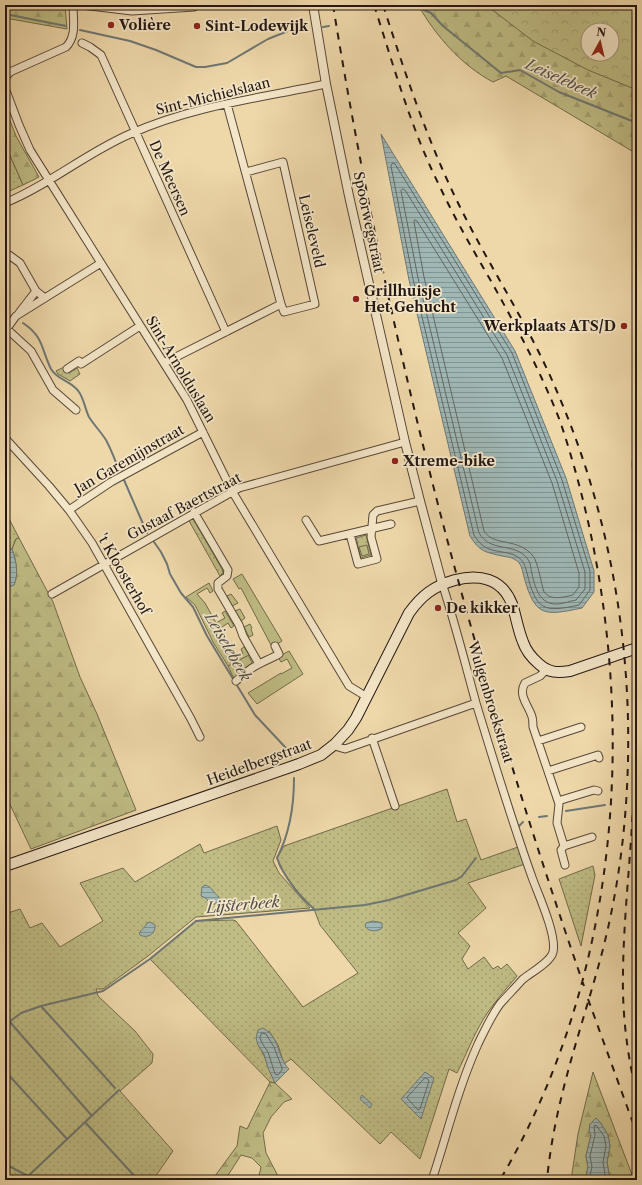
<svg xmlns="http://www.w3.org/2000/svg" width="642" height="1185" viewBox="0 0 642 1185" font-family="'Libre Caslon Text',serif">
<style>
.grass{fill:url(#grass-dots);stroke:#726a4b}
.forest{fill:url(#forest-firs);stroke:#726a4b;fill-rule:evenodd}
.wetland{fill:url(#wetland-marsh);stroke:#726a4b}
.park{fill:url(#park-crowns);stroke:#726a4b;fill-rule:evenodd}
.garden{fill:#bfbc84;stroke:#726a4b}
.water{fill:url(#water-rules);stroke:#6e7774}
.lines{fill:none;stroke-linecap:round;stroke-linejoin:round}
.shore{stroke:#626764;stroke-width:1}
.stream{stroke:#6e7774;stroke-width:2}
.pedestrian-casing{stroke:#564738;stroke-width:7}
.minor-casing{stroke:#564738;stroke-width:9}
.tertiary-casing{stroke:#564738;stroke-width:10}
.secondary-casing{stroke:#241712;stroke-width:12}
.pedestrian{stroke:#f4e6c8;stroke-width:5}
.minor{stroke:#f4e6c8;stroke-width:7}
.tertiary{stroke:#f4e6c8;stroke-width:8}
.secondary{stroke:#f4e6c8;stroke-width:10}
.rail{stroke:#241712;stroke-width:2;stroke-dasharray:7 7;stroke-linecap:butt}
.poi-dot{fill:#8f2418;stroke:#f4e6c8;stroke-width:1.5}
.labels{text-anchor:middle;stroke-width:3.5;stroke-linejoin:round;paint-order:stroke}
.poi-label{font-size:14px;font-weight:bold;fill:#241712;stroke:#f4e6c8;text-anchor:start}
.street-label{font-size:14px;fill:#241712;stroke:#f4e6c8}
.water-label{font-size:15px;font-style:italic;fill:#4f4f4b;stroke:#f4e6c8}
</style>
<defs>
<pattern id="grass-dots" width="8" height="8" patternUnits="userSpaceOnUse"><rect width="8" height="8" fill="#bfbc84"/><path d="M2 2h.1M6 6h.1" fill="none" stroke="#a4a171" stroke-width="1.8" stroke-linecap="round"/></pattern>
<pattern id="forest-firs" width="22" height="20" patternUnits="userSpaceOnUse"><rect width="22" height="20" fill="#bfbc84"/><path d="M5 1l3.5 6h-7zM16 11l3.5 6h-7z" fill="#a4a171"/></pattern>
<pattern id="wetland-marsh" width="20" height="14" patternUnits="userSpaceOnUse"><rect width="20" height="14" fill="#bfbc84"/><path d="M1 5h8M5 5V1M11 12h8M15 12V8" fill="none" stroke="#a4a171"/></pattern>
<pattern id="park-crowns" width="20" height="18" patternUnits="userSpaceOnUse"><rect width="20" height="18" fill="#bfbc84"/><path d="M2 6a3 3 0 1 1 6 0M12 15a3 3 0 1 1 6 0" fill="none" stroke="#a4a171"/></pattern>
<pattern id="water-rules" width="6" height="5" patternUnits="userSpaceOnUse"><rect width="6" height="5" fill="#9fb7b5"/><path d="M0 2.5h6" fill="none" stroke="#819492"/></pattern>
</defs>
<rect width="100%" height="100%" fill="#eed8aa"/>
<filter id="stains"><feTurbulence type="fractalNoise" baseFrequency=".005" numOctaves="4"/><feColorMatrix values="0 0 0 0 .2 0 0 0 0 .09 0 0 0 0 .02 0 0 0 .5 -.17"/></filter>
<radialGradient id="worn" r=".72"><stop offset=".6" stop-color="#630" stop-opacity="0"/><stop offset="1" stop-color="#630" stop-opacity=".3"/></radialGradient>
<path class="grass" d="M5,144L23,185L5,193Z
M64,367L69,373L77,368L80,374L70,381L58,374L56,371Z
M5,511L19,538L16,539L12,549L5,551Z
M192,517L222,569L223,573L220,576L188,519Z
M366,535L371,555L361,558L356,538Z
M447,789L457,822L466,819L481,860L518,847L525,864L468,883L486,908L458,933L470,946L462,959L468,969L484,957L493,969L498,966L501,969L507,964L517,976C507,988 497,999 488,1012C475,1031 467,1053 457,1073L449,1069L420,1159L391,1132L380,1144L291,1059L284,1064L278,1045L269,1031L258,1045C266,1057 269,1070 275,1083L270,1082L150,959L196,921L233,920L236,921L303,1007L358,973L320,925L314,909L297,891L280,867L277,858L284,846Z
M277,826L281,840L273,861L279,873L310,908L196,917L148,956L103,989H96L98,996L135,1031L153,1054L152,1063L120,1091L173,1151L153,1180H24L28,1176L5,1164V914L20,909L30,928L42,923L60,947L103,921L80,883L123,868L135,882L200,844L204,853Z
M593,866L595,875L581,946L559,879Z"/>
<path class="forest" d="M5,5H65L67,29L5,18Z
M418,5H637V154L506,76L493,82C461,65 436,36 418,5ZM588,30H612V54H588Z
M5,108L16,136L39,177L23,185L5,144Z
M637,445V487C632,467 629,464 637,445Z
M19,538L53,602L80,677L97,714L136,810L31,849L5,794V726L6,725L7,706L5,701V582L8,587L14,585C19,573 16,561 12,549L16,539Z
M593,1072L634,1180H610L607,1162L610,1146L608,1135L600,1122L590,1124L589,1132L591,1135L586,1156L588,1167L585,1180H571L578,1134Z
M270,1082L275,1083L292,1099L284,1102L271,1117L263,1133L266,1153L280,1180H258L261,1167L252,1158L241,1155L225,1180H212L237,1146L240,1126L247,1129Z"/>
<path class="wetland" d="M5,1164L28,1176L24,1180H5Z"/>
<path class="park" d="M486,5H637V90L588,70L533,41ZM588,30H612V54H588Z
M367,545L369,554L362,556L359,547Z
M248,655L253,664L241,671L242,674L234,679L228,666Z"/>
<path class="garden" d="M242,574L282,641L272,647L241,588L239,589L233,579Z
M209,583L213,591L210,593L207,588L197,594L205,603L216,623L225,618L222,613L225,611L234,626L231,628L228,623L219,629L226,637L224,639L234,659L243,654L241,649L244,647L249,655L228,666L213,642L195,605L186,597Z
M231,594L238,603L232,606L227,596Z
M240,609L245,618L241,621L235,611Z
M250,624L252,628L251,629L253,635L249,637L244,627Z
M289,651L303,674L257,704L248,693L281,673V674L292,668L287,659L281,662L278,657Z"/>
<path class="water" d="M381,134L515,351L566,478L594,571V592L582,608C544,616 535,617 524,577C522,570 522,563 514,559C511,557 506,557 502,556C485,552 480,552 470,536L409,280Z
M12,549C16,561 19,573 14,585L8,587L5,582V551Z
M205,885C213,887 213,893 219,897L220,901L217,904H210L206,898L201,896L202,887Z
M373,921L382,923V928C377,932 368,932 365,926L366,923Z
M150,922L155,925C156,934 147,939 140,935L139,934C141,929 145,928 147,923Z
M263,1028C280,1037 277,1057 289,1069L275,1083L268,1068L264,1054L258,1045L256,1038L258,1030Z
M425,1072L434,1078L421,1119L401,1099Z
M362,1095L372,1104L370,1108L360,1099Z
M596,1118L600,1122L608,1135L610,1146L607,1162L610,1180H585L588,1167L586,1156L591,1135L589,1132L590,1124Z"/>
<g class="lines">
<path class="shore" d="M393,163L395,164L512,353L562,480L590,571V590L579,605C543,613 536,610 527,573C525,566 524,560 516,556C514,554 510,554 508,553C491,550 483,550 474,535L413,279L391,166Z
M403,189L405,190L507,355L557,481L585,572V589L576,600C570,601 563,604 557,604C536,605 533,579 530,563C519,540 492,555 479,533L418,278L401,191Z
M415,220L417,221L502,358L552,483L579,573V587L573,595C563,597 551,601 544,592C541,583 538,562 533,556C518,537 494,547 484,531L424,277L414,222Z
M262,1033L266,1034L274,1047L282,1068V1070L278,1075L275,1074L268,1052L262,1043L260,1038Z
M425,1078H427L429,1081L420,1109L418,1110L407,1098Z
M589,1180L592,1167L590,1156L595,1135L594,1126L596,1125L604,1136L606,1146L603,1162L606,1180"/>
<path class="stream" d="M424,10L431,13L443,26L501,73L520,70L559,92L637,123
M5,14L66,26
M323,27L329,26
M80,30L130,41L156,50L196,67H205L227,63L268,39L288,31L308,30
M5,318H7
M23,323C44,337 41,349 51,369C57,380 72,381 79,392C84,399 85,409 89,417C94,425 101,432 106,440C111,449 115,460 119,470
M124,480L147,533
M154,542L161,552L167,564L170,574L181,593L193,607L207,636L255,715L285,747L291,757
M294,778C294,807 290,833 277,858C284,877 299,896 314,909
M566,811L605,805
M539,817L547,816
M519,826L523,822
M41,1006L115,1088
M10,1022L92,1116
M5,1025L21,1013L41,1006L103,991L150,959L196,921L365,905L389,900L456,880L462,876L476,858
M5,1071L67,1139
M85,1122L138,1180
M5,1164L28,1176
M24,1180L119,1090
M250,1180L265,1178L266,1180"/>
<defs>
<path id="pedestrian" d="M73,5L132,12L194,8"/>
<path id="minor" d="M82,43L90,47L101,55L226,332
M5,78L10,72L66,47C77,36 73,20 73,5
M5,88L19,125L30,150L187,400L232,491L349,686L367,697
M246,172L283,162L315,304L284,312L281,304
M5,203C49,185 86,153 130,134C192,106 260,98 326,84
M9,255L20,263L36,291L45,298
M19,313L36,291
M7,329L31,351L53,390L76,410
M5,331L16,316L101,263
M164,363L281,304L227,104
M67,369L79,361L81,364L140,326
M5,438L49,486L69,510L92,543L191,719L200,737
M69,510L111,482L203,432
M194,512L228,570L227,576L218,583V589L239,625L243,636L259,664
M306,520L319,541L391,524
M350,534L358,564L377,559L371,537L373,515L377,511L420,501
M52,594L239,488L405,442
M546,670L540,676L525,683C518,694 527,704 531,714C533,718 533,723 533,727L559,804L557,823L564,846L592,837
M236,681C241,677 245,674 248,671C254,665 271,659 279,654L275,646
M372,738L395,806
M538,741L581,727
M335,744L338,747L345,749L476,703
M548,771L598,755L599,758
M558,801L594,790L598,791
M564,846L561,850L565,865
M432,1180C447,1135 458,1088 478,1044C485,1030 491,1016 500,1004C507,996 515,988 522,980C530,973 551,962 553,952C557,936 539,896 533,880C512,822 494,762 476,703C465,663 455,623 442,583"/>
<path id="tertiary" d="M313,5L326,84L349,196L405,442L420,501L442,583"/>
<path id="secondary" d="M5,866L299,764L321,755L335,744L348,730L356,718L409,613C422,595 434,586 455,580C479,574 502,578 512,604C516,616 518,630 523,642C526,651 532,658 539,664C549,673 558,673 570,671L637,648"/>
</defs>
<use href="#pedestrian" class="pedestrian-casing"/>
<use href="#minor" class="minor-casing"/>
<use href="#tertiary" class="tertiary-casing"/>
<use href="#secondary" class="secondary-casing"/>
<use href="#pedestrian" class="pedestrian"/>
<use href="#minor" class="minor"/>
<use href="#tertiary" class="tertiary"/>
<use href="#secondary" class="secondary"/>
<path class="rail" d="M333,5C387,339 473,667 584,986
M374,5C394,67 411,129 440,187C455,219 473,250 491,281C516,326 541,372 560,421C642,665 633,954 500,1180
M383,5C406,76 429,146 463,213C494,274 532,331 558,394C611,517 634,653 627,787C624,847 615,906 599,964C579,1036 554,1105 547,1180
M634,745C636,821 624,896 623,972C622,1013 627,1055 637,1095
M588,999L637,1134"/>
</g>
<g class="poi-dot">
<circle cx="111" cy="25" r="4"/>
<circle cx="197" cy="26" r="4"/>
<circle cx="356" cy="299" r="4"/>
<circle cx="624" cy="326" r="4"/>
<circle cx="395" cy="461" r="4"/>
<circle cx="438" cy="608" r="4"/>
</g>
<g class="labels">
<g class="poi-label">
<text x="119" y="30">Volière</text>
<text x="205" y="31">Sint-Lodewijk</text>
<text x="364" y="296">Grillhuisje<tspan x="364" dy="16">Het Gehucht</tspan></text>
<text x="616" y="331" text-anchor="end">Werkplaats ATS/D</text>
<text x="403" y="466">Xtreme-bike</text>
<text x="446" y="613">De kikker</text>
</g>
<g class="street-label">
<text transform="translate(213 96) rotate(-14)" y="5">Sint-Michielslaan</text>
<text transform="translate(170 178) rotate(66)" y="5">De Meersen</text>
<text transform="translate(369 222) rotate(78)" y="5">Spoorwegstraat</text>
<text transform="translate(312 231) rotate(77)" y="5">Leiseleveld</text>
<text transform="translate(181 369) rotate(59)" y="5">Sint-Arnolduslaan</text>
<text transform="translate(129 459) rotate(-30)" y="5">Jan Garemijnstraat</text>
<text transform="translate(184 506) rotate(-28)" y="5">Gustaaf Baertstraat</text>
<text transform="translate(124 574) rotate(60)" y="5">'t Kloosterhof</text>
<text transform="translate(491 702) rotate(73)" y="5">Wulgenbroekstraat</text>
<text transform="translate(259 762) rotate(-20)" y="5">Heidelbergstraat</text>
</g>
<g class="water-label">
<text transform="translate(561 79) rotate(24)" y="5">Leiselebeek</text>
<text transform="translate(228 647) rotate(60)" y="5">Leiselebeek</text>
<text transform="translate(243 905) rotate(-5)" y="5">Lijsterbeek</text>
</g>
</g>
<rect width="642" height="1185" fill="none" stroke="#eed8aa" stroke-width="20"/>
<rect x="6" y="6" width="630" height="1173" fill="none" stroke="#241712" stroke-width="2"/>
<rect x="10" y="10" width="622" height="1165" fill="none" stroke="#241712"/>
<g transform="translate(600 42) rotate(8)"><circle r="19" fill="#f4e6c8" stroke="#a1937f"/>
<path d="M0-3L7 15L0 10L-7 15Z" fill="#8f2418"/>
<text y="-6" font-size="11" font-weight="bold" text-anchor="middle" fill="#241712">N</text>
</g>
<rect width="100%" height="100%" filter="url(#stains)"/>
<rect width="100%" height="100%" fill="url(#worn)"/>
</svg>
